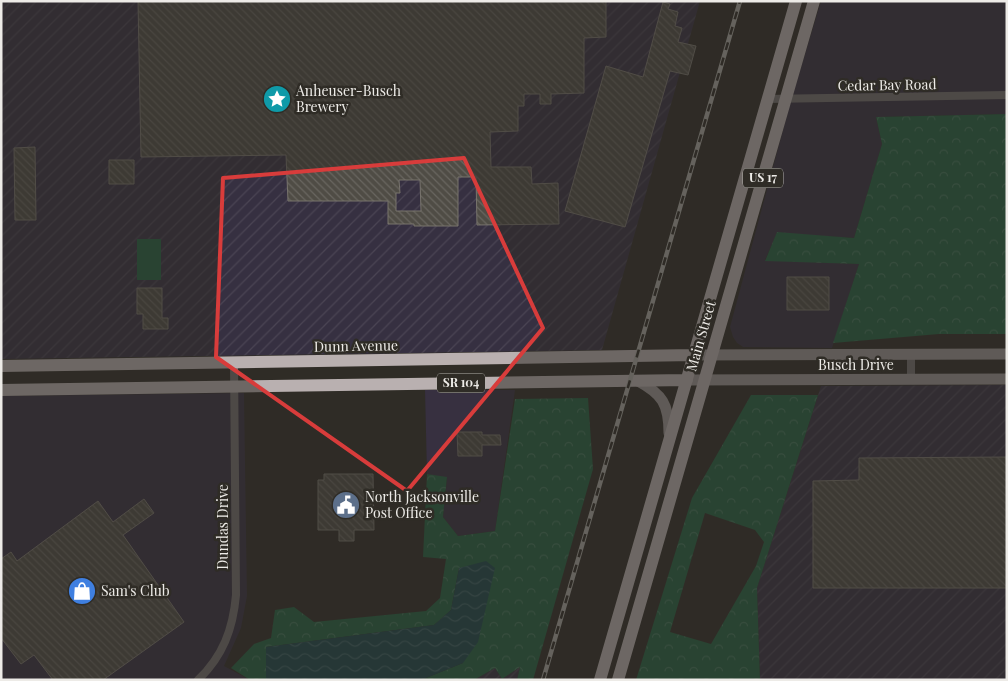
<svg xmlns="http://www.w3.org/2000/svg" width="1008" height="681" viewBox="0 0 1008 681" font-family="'Playfair Display',serif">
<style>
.commercial{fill:#373040}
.industrial{fill:url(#industrial-furrows)}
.forest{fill:url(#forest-crowns);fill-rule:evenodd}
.pitch{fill:#225f40}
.water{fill:url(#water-waves)}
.building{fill:url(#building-back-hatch);stroke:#78746d;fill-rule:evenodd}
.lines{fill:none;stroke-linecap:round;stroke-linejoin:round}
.street{stroke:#726e6e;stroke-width:8}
.secondary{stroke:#9a9393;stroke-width:11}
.primary{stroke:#b9b0b0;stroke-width:12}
.rail-casing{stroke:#a6a49f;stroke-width:4.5}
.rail{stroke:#2f2c26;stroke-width:2.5;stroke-dasharray:8;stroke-linecap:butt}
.marked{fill:none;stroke:#d83c3b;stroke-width:4;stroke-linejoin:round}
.labels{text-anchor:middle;stroke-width:5;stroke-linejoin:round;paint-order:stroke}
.shield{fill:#2f2c26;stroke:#b4b2ad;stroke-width:1}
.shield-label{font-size:12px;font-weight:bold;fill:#edebe7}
.street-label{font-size:14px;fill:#edebe7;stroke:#2f2c26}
.poi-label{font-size:14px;fill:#edebe7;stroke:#2f2c26;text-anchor:start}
</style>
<defs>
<pattern id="industrial-furrows" width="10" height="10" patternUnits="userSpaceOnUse" patternTransform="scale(1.25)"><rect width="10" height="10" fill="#363041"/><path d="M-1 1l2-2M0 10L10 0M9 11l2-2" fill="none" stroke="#4a4453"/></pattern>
<pattern id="forest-crowns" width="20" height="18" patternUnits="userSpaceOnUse" patternTransform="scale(1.25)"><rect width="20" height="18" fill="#225f40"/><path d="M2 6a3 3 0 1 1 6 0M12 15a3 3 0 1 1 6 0" fill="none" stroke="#42765c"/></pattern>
<pattern id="water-waves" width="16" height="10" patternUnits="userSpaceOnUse" patternTransform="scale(1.25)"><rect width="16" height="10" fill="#1b464a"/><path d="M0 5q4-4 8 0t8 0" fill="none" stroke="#3c6164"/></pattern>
<pattern id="building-back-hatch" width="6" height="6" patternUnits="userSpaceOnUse" patternTransform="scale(1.25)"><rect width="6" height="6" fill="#4f4c45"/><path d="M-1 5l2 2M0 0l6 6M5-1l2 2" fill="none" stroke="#696660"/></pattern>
</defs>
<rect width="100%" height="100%" fill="#2f2c26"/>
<path class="commercial" d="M821,1H1007V114L876,117L882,144L854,238L777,233L765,260L859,264L832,348L743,347L737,343L733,337L730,327L790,104Z
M425,390H515L495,531L458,536L443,517L447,478L427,474Z
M244,393L247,596L241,628L224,666L250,680H1V396Z"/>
<path class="industrial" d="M1,1H700L602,350L1,359Z
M1007,385V680H760L757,588L821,386Z
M520,667L517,680H474L495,668L502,679Z"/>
<path class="forest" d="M1007,114V334H939L833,343L859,264L765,261L777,232L854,238L882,144L876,117Z
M751,395H818L757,588L760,680H636L692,498ZM705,513L755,530L764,542L756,566L711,644L670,632Z
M588,398L593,469L533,680H517L520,667L502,679L495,668L474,680H421L463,663L459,568L451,610L434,625L266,647V680H250L231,668L254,644L271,638L275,610L294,607L314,622L426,611L440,598L446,559L423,557L427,474L447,477L443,517L458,536L495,531L515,399Z"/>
<path class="pitch" d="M137,239H161V280H137Z"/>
<path class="water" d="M486,561L495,568L478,642L463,663L421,680H266V647L434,625L451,610L459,568Z"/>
<path class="building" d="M138,1H606V37L584,38V93L551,94V104H540V94H524V106H518V131L490,132L491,167H531L532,184L558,183L559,224L477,225L476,177H458V226H414V224H388V201H288L286,155L141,157ZM399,180H420L421,211H396V193H400Z
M663,2L670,4L668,9L678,12L675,26L682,28L678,42L696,46L688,75L670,71L625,227L565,211L606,66L643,77Z
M35,147L36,220H15L14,148Z
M109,160H134V184H109Z
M787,277H829V310H787Z
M137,288H162V318H168V329H143V314H137Z
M457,432H482V435H500L501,445H482V456H458Z
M1007,457V588H813V481L859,480V458Z
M324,474H373L374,530H354V541H339V530H318V480H324Z
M144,499L154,513L123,535L184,622L103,680H53L34,655L21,664L1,638V559L11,552L17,561L98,501L113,522Z"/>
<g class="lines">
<path class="street" d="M767,99L1007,95
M911,354V380
M198,680C223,656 233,629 236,595L234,362"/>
<path class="secondary" d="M694,355L1007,354
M687,380L1007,379
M638,381C662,394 669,404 669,433"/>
<path class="primary" d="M1,366L694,355
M1,390L687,380
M600,680L796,1
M618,680L814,1"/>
<defs>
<path id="rail" d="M543,680L740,1"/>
</defs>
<use href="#rail" class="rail-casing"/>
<use href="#rail" class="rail"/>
</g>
<path d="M0 0H1008V681H0ZM464,158L543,328L407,491L216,357L223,178Z" fill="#2f2c26" fill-opacity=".55" fill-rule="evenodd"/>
<path class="marked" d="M464,158L543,328L407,491L216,357L223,178Z"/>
<defs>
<symbol id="sight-disc" viewBox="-11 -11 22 22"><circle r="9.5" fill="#0f9aa8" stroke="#2f2c26"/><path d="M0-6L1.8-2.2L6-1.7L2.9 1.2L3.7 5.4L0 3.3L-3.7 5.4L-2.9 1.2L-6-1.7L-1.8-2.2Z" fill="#fff"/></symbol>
<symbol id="civic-disc" viewBox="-11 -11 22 22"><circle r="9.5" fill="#5c6f8a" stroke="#2f2c26"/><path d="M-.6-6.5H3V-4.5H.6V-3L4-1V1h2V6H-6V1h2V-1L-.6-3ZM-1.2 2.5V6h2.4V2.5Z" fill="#fff"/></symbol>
<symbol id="shop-disc" viewBox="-11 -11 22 22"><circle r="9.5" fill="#3f7fe0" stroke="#2f2c26"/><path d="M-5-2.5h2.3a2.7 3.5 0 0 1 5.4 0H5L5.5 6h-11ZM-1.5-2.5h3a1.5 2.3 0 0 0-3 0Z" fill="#fff"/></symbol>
</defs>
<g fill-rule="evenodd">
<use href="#sight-disc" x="261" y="83" width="32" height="32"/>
<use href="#civic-disc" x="330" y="489" width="32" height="32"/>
<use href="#shop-disc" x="66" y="575" width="32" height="32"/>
</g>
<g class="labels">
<g class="shield">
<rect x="743" y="168.5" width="40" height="19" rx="4"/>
<rect x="437" y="373.5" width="48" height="19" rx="4"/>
</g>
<g class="shield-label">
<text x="763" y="182">US 17</text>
<text x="461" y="387">SR 104</text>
</g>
<g class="street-label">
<text transform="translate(887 85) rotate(-1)" y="5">Cedar Bay Road</text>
<text transform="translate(701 336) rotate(-74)" y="5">Main Street</text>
<text transform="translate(356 346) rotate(-1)" y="5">Dunn Avenue</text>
<text x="856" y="370">Busch Drive</text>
<text transform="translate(223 527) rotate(-90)" y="5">Dundas Drive</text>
</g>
<g class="poi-label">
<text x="296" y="96">Anheuser-Busch<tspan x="296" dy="16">Brewery</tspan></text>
<text x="365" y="502">North Jacksonville<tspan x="365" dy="16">Post Office</tspan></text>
<text x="101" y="596">Sam's Club</text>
</g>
</g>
<rect width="1008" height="681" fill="none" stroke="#edebe7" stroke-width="5"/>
</svg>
